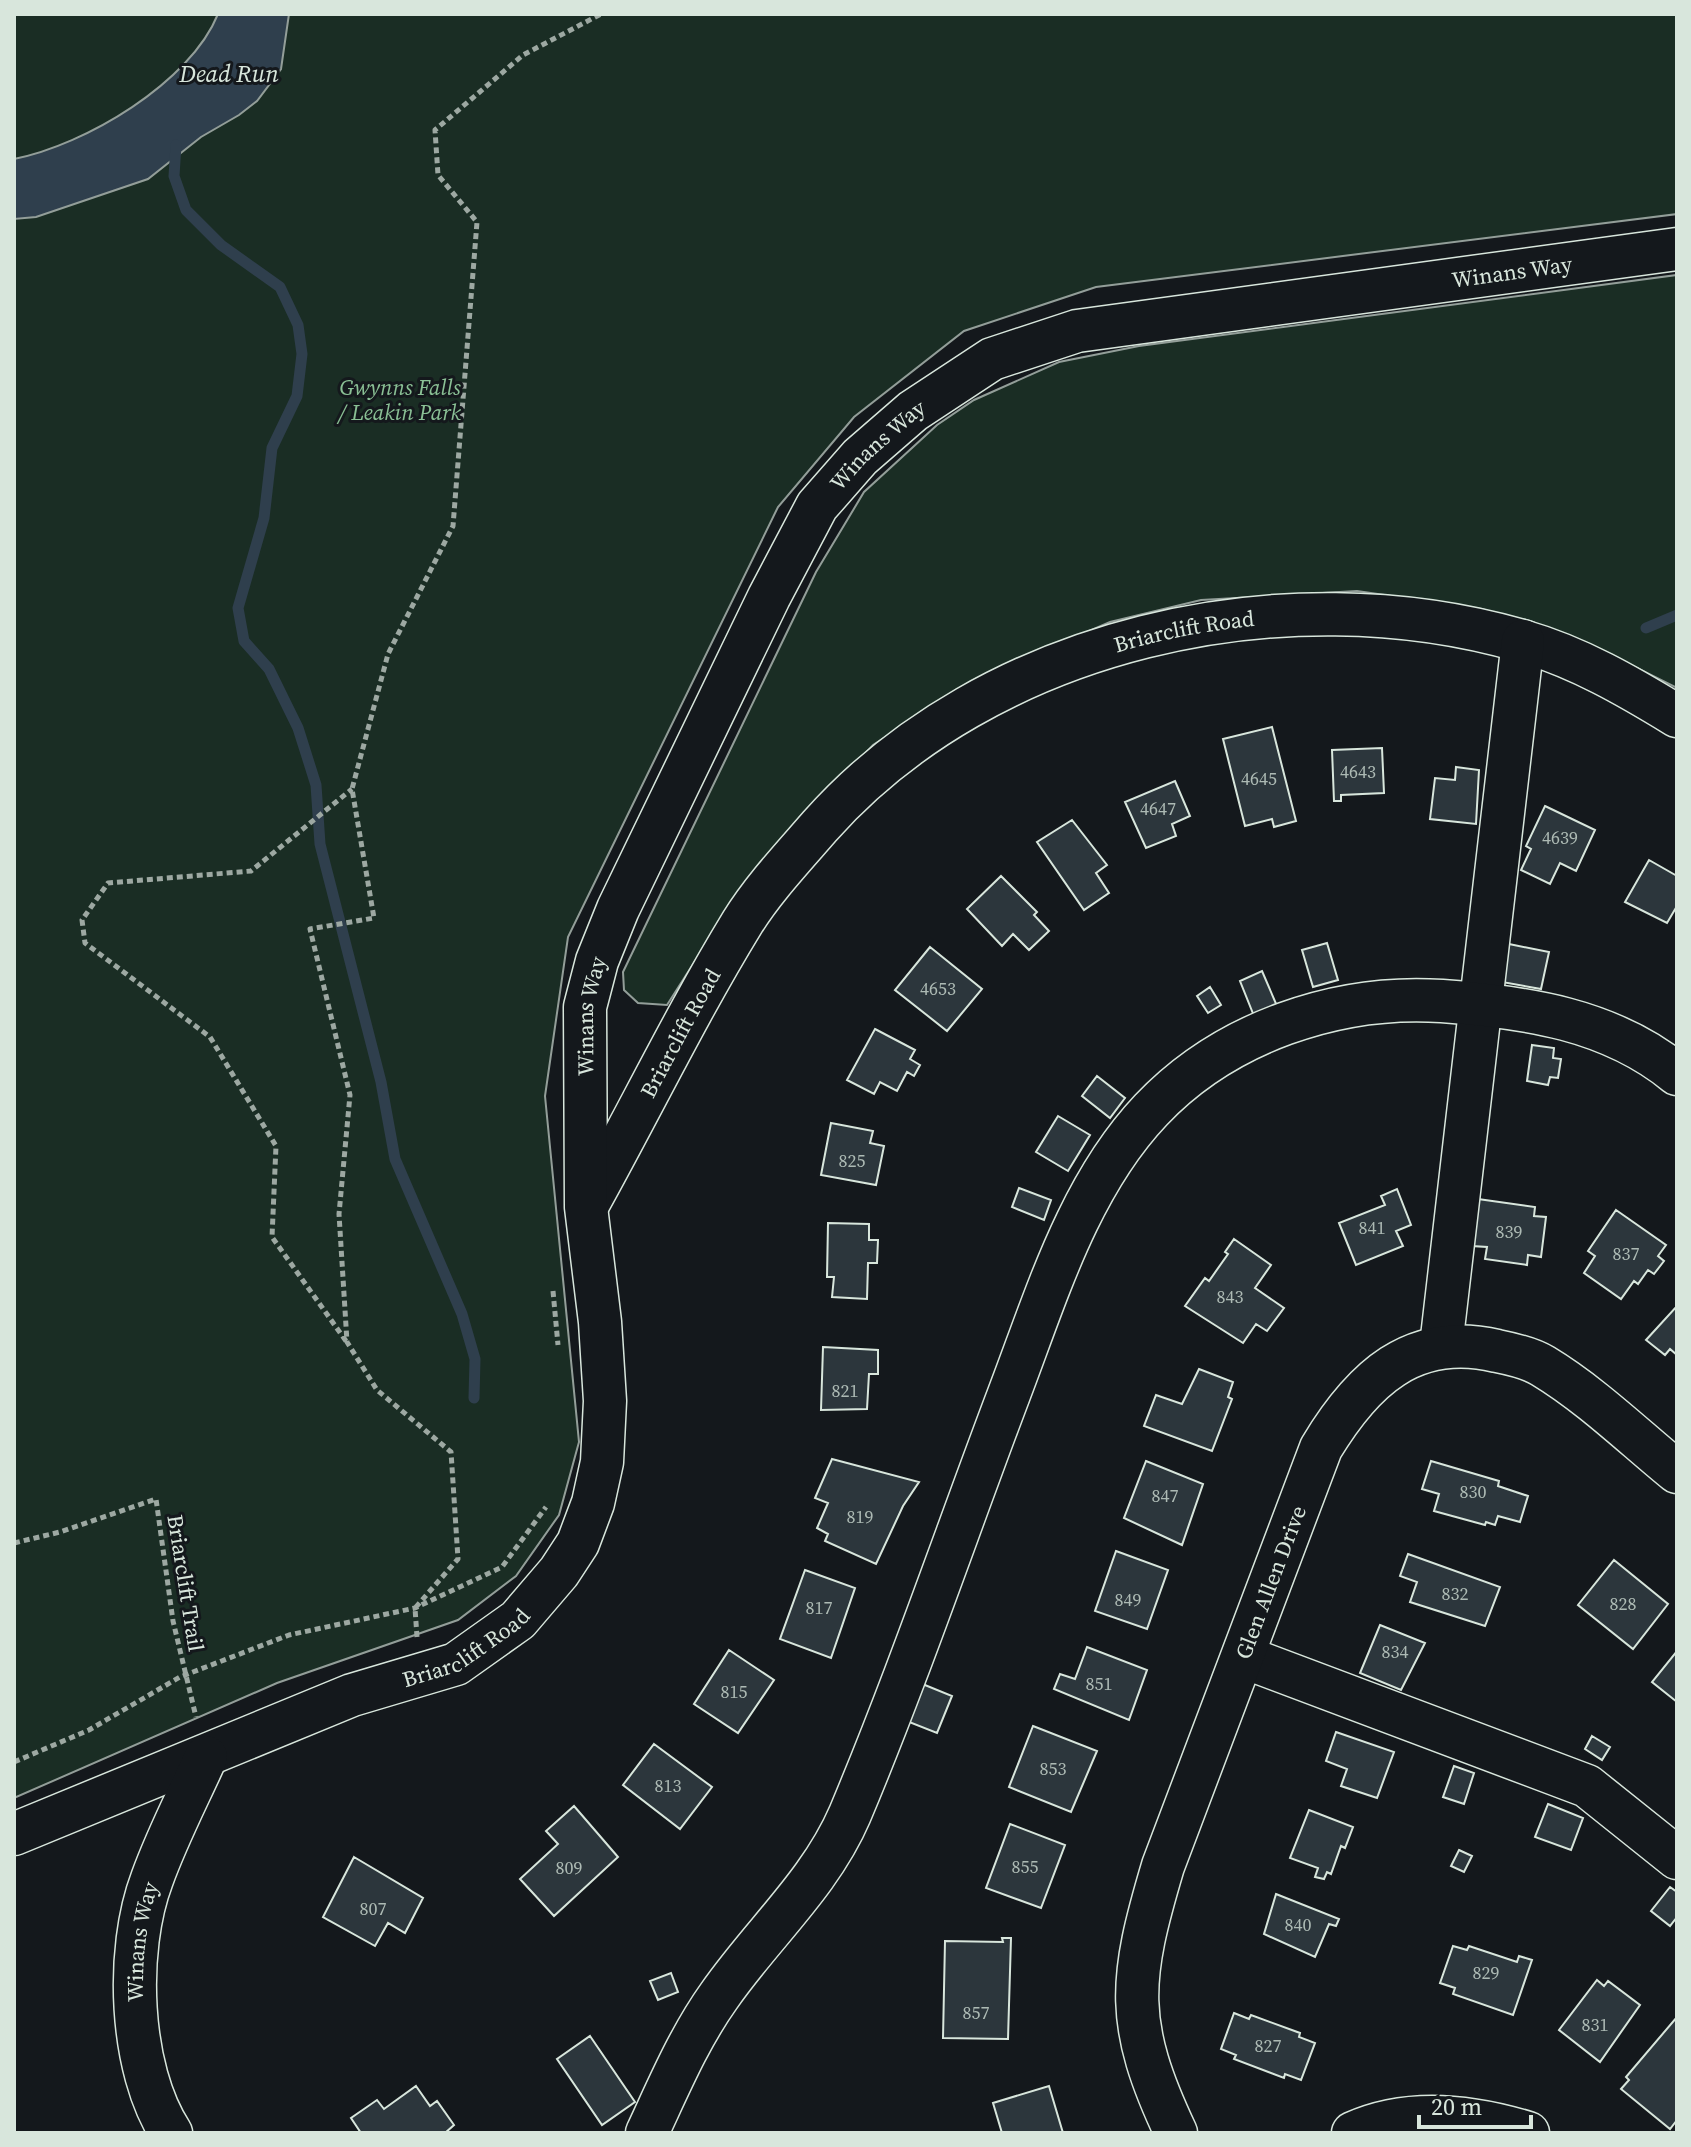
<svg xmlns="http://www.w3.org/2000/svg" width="1691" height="2147" viewBox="0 0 1691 2147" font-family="'Source Serif 4',serif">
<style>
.green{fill:#1a2d24;stroke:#939e99;stroke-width:2}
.water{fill:#2f3f4d;stroke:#939e99;stroke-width:2}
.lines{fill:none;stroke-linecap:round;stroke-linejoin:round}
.stream{stroke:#2f3f4d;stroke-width:11}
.building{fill:#2c363c;stroke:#d8e6dc;stroke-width:2}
.minor-casing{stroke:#d8e6dc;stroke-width:45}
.path{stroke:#9da8a2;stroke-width:5;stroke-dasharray:6 4;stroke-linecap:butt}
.minor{stroke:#14181c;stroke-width:42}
.labels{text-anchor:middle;stroke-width:6;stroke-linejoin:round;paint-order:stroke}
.number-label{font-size:18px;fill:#adbab4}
.street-label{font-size:22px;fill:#d8e6dc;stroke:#14181c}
.park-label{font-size:22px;font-style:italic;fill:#8ac095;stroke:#14181c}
.water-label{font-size:24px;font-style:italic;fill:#d8e6dc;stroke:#14181c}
</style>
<rect width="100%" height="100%" fill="#14181c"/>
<path class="green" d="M14,14H1677V214L1096,287L964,331L854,417L778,507L568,937L545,1096L579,1442L559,1515L516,1576L458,1620L277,1683L14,1798Z
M1677,275V688L1587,643L1482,609L1357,591L1201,600L1110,622L973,681L873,745L748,878L667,1005L638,1003L624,990L623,972L816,572L864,492L937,425L974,400L1059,362L1139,346Z"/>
<path class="water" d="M218,14H289L281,69L257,101L239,115L201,137L148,179L36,217L14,219V159C85,145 190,83 218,14Z"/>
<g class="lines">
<path class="stream" d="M176,145L174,176L186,210L221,245L280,287L298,325L302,354L297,396L272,448L264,518L238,608L244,641L269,669L298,728L316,785L320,844L381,1082L395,1159L462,1314L475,1359L474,1398
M1646,628L1677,615"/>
</g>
<path class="building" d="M1272,727L1296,821L1274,827L1272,819L1245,826L1223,739Z
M1382,748L1384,793L1341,795V801H1334L1332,750Z
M1456,767L1479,770L1476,824L1430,819L1435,778L1455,780Z
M1175,781L1190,816L1172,824L1176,836L1146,848L1125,802Z
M1545,806L1595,830L1576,871L1560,863L1550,884L1521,870L1531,849L1526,846Z
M1072,820L1107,865L1096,873L1109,893L1084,910L1037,842Z
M1649,860L1677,876V906L1667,923L1625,902Z
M1001,876L1037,912L1034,915L1049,931L1029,950L1013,934L1002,946L967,909Z
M1327,943L1338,980L1313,987L1302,950Z
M1509,944L1549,952L1541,989L1502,982Z
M930,947L982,989L947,1031L895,990Z
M1262,971L1277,1006L1254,1016L1240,981Z
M1210,987L1221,1005L1208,1013L1197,996Z
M875,1029L915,1050L910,1059L920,1065L914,1076L907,1072L897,1091L880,1082L874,1094L847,1080Z
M1532,1045L1554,1048L1553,1058L1561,1059L1558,1078L1550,1077L1548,1085L1527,1081Z
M1097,1076L1125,1098L1110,1118L1082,1096Z
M1058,1116L1090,1135L1068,1171L1036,1152Z
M831,1123L873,1131L870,1143L884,1146L876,1185L821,1175Z
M1019,1188L1051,1200L1044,1220L1012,1207Z
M1397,1189L1411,1225L1396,1231L1403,1246L1356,1265L1339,1223L1385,1205L1381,1196Z
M1478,1199L1535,1207L1534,1216L1546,1217L1541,1257L1528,1255L1527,1265L1485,1259L1487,1247L1472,1246Z
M1616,1210L1666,1245L1658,1256L1664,1261L1654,1274L1648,1270L1638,1284L1634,1281L1621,1299L1584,1273L1595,1256L1588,1251Z
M828,1223L869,1224V1240H878L877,1263H868L867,1299L832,1297L834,1277H827Z
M1234,1239L1271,1265L1255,1288L1284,1308L1267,1331L1256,1324L1243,1343L1185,1306L1205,1278L1209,1281L1228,1254L1225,1252Z
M1677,1306V1355L1670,1349L1665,1355L1646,1340Z
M823,1347L878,1350V1374H869L867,1409L821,1410Z
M1199,1369L1233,1382L1228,1397L1232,1399L1212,1451L1144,1426L1156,1395L1182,1404Z
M832,1459L919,1482L903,1506L876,1564L825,1541L828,1534L817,1528L828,1503L815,1498Z
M1146,1461L1203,1484L1182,1545L1124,1518Z
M1431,1461L1499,1481L1498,1486L1528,1496L1520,1522L1498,1516L1495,1525L1486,1522L1485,1525L1434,1511L1439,1494L1422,1489Z
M1116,1551L1168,1570L1147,1629L1095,1611Z
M1408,1554L1500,1587L1485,1626L1410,1602L1417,1582L1400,1576Z
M1614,1560L1668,1604L1633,1649L1578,1605Z
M805,1570L855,1588L831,1658L780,1639Z
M1380,1625L1425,1643L1401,1690L1360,1673Z
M1087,1647L1147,1670L1129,1720L1054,1689L1060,1674L1075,1679Z
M729,1650L774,1680L738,1733L694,1704Z
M1677,1651V1702L1652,1682Z
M920,1683L952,1696L937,1733L904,1720Z
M1033,1726L1097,1751L1071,1812L1009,1787Z
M1336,1732L1394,1752L1377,1798L1341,1786L1347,1769L1326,1761Z
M1592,1736L1610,1747L1602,1760L1585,1749Z
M654,1744L712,1787L680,1829L623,1785Z
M1454,1766L1474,1773L1464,1804L1443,1797Z
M1548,1804L1583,1818L1571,1850L1535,1837Z
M574,1806L618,1857L554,1916L520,1879L558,1844L546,1831Z
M1309,1810L1353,1827L1345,1848L1341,1846L1331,1874L1327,1872L1324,1879L1315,1877L1318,1868L1290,1858Z
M1010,1824L1065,1845L1041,1908L986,1888Z
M1459,1850L1472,1856L1464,1872L1451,1866Z
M354,1857L423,1898L405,1933L388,1923L375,1946L323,1917Z
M1670,1887L1677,1892V1917L1670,1926L1651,1911Z
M1276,1894L1339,1919L1336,1926L1329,1924L1315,1957L1264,1934Z
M1002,1938H1011L1008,2039L943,2038L945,1941L1003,1942Z
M1453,1946L1467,1950L1469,1946L1517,1962L1519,1956L1532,1960L1513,2015L1453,1994L1455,1988L1440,1983Z
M671,1973L678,1992L658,2000L650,1981Z
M1597,1980L1604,1986L1608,1981L1640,2005L1600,2062L1559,2030Z
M1234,2013L1249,2019L1251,2015L1300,2033L1299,2037L1315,2043L1301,2080L1285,2074L1284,2078L1234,2059L1236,2055L1221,2049Z
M1677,2017V2120L1670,2129L1621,2089L1629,2080L1626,2077Z
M590,2036L635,2102L602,2125L557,2059Z
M416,2086L430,2106L437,2101L454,2125L445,2133H361L351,2118L377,2100L384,2109Z
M1049,2086L1063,2133H1002L993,2103Z"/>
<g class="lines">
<defs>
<g id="minor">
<path id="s1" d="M589,1202C640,1110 687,1013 742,923C763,889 794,856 820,826C988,637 1284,572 1522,641C1578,657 1628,686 1677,716"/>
<path d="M1441,1346L1523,641"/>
<path d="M1244,1657L1587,1786L1677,1858"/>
<path id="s2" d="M14,1834L352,1695L456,1664L518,1620L559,1572L578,1543L593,1503L602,1462L605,1401L600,1322L586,1207L585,1007L597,961L618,909L769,597L817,506L860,457L913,411L992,359L1077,331L1677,249"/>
<path id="s3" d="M171,2133C129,2069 125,1950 152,1879C167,1837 188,1797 206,1757"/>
<path d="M647,2133C669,2086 689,2038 719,1996C762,1934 820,1884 850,1814C908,1676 956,1534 1009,1394C1046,1297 1078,1187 1151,1110C1225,1032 1337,994 1442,1001C1525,1007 1610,1019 1677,1074"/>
<path id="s4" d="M1176,2133C1124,2023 1129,1980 1163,1866L1321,1448C1362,1380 1412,1331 1497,1351C1512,1354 1530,1358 1543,1366C1591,1395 1634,1437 1677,1472"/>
<path d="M1353,2133C1408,2108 1473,2116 1528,2133"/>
</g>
</defs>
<use href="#minor" class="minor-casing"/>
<path class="path" d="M553,1291L558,1345
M346,1341L272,1237L276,1146L210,1037L85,943L82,920L108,883L251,871L352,789
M14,1543L60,1532L156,1499L173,1621L196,1717
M417,1637L415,1608L458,1559L451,1452L377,1390L347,1342L339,1214L350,1095L310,929L374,918L352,789L388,654L453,526L477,222L438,175L435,130L523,55L601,14
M14,1762L89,1730L180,1677L289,1635L415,1608L502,1567L546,1507"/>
<use href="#minor" class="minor"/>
</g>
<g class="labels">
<g class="number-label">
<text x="1358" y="778">4643</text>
<text x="1259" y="785">4645</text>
<text x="1158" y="815">4647</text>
<text x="1560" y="844">4639</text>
<text x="938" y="995">4653</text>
<text x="852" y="1167">825</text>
<text x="1372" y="1234">841</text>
<text x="1509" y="1238">839</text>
<text x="1626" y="1260">837</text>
<text x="1230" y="1303">843</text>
<text x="845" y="1397">821</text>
<text x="1473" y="1498">830</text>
<text x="1165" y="1502">847</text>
<text x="860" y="1523">819</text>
<text x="1455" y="1600">832</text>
<text x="1128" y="1606">849</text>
<text x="1623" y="1610">828</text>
<text x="819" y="1614">817</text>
<text x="1395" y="1658">834</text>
<text x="1099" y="1690">851</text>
<text x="734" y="1698">815</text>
<text x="1053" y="1775">853</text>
<text x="668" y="1792">813</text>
<text x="1025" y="1873">855</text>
<text x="569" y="1874">809</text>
<text x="373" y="1915">807</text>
<text x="1298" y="1931">840</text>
<text x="1486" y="1979">829</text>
<text x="976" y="2019">857</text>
<text x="1595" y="2031">831</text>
<text x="1268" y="2052">827</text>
</g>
<g class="street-label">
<text dy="8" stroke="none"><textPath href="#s2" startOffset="2500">Winans Way</textPath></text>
<text dy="8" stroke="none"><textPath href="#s2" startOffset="1828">Winans Way</textPath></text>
<text dy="8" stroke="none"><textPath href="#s1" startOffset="864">Briarclift Road</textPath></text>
<text dy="8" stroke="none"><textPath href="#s2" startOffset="1180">Winans Way</textPath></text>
<text dy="8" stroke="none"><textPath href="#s1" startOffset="192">Briarclift Road</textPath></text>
<text dy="8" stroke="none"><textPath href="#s4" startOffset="580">Glen Allen Drive</textPath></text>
<text transform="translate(186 1583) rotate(81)" y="8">Briarclift Trail</text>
<text dy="8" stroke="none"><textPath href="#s2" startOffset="490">Briarclift Road</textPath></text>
<text dy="8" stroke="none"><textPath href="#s3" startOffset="198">Winans Way</textPath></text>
</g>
<g class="park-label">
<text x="400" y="395">Gwynns Falls<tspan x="400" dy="25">/ Leakin Park</tspan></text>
</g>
<g class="water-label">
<text x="229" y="82">Dead Run</text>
</g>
</g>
<rect width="1691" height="2147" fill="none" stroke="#d8e6dc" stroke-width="32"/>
<path d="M1419 2115v12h112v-12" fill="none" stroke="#d8e6dc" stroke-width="4"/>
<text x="1431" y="2115" font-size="24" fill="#d8e6dc" stroke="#14181c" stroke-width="6" paint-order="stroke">20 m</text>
</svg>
